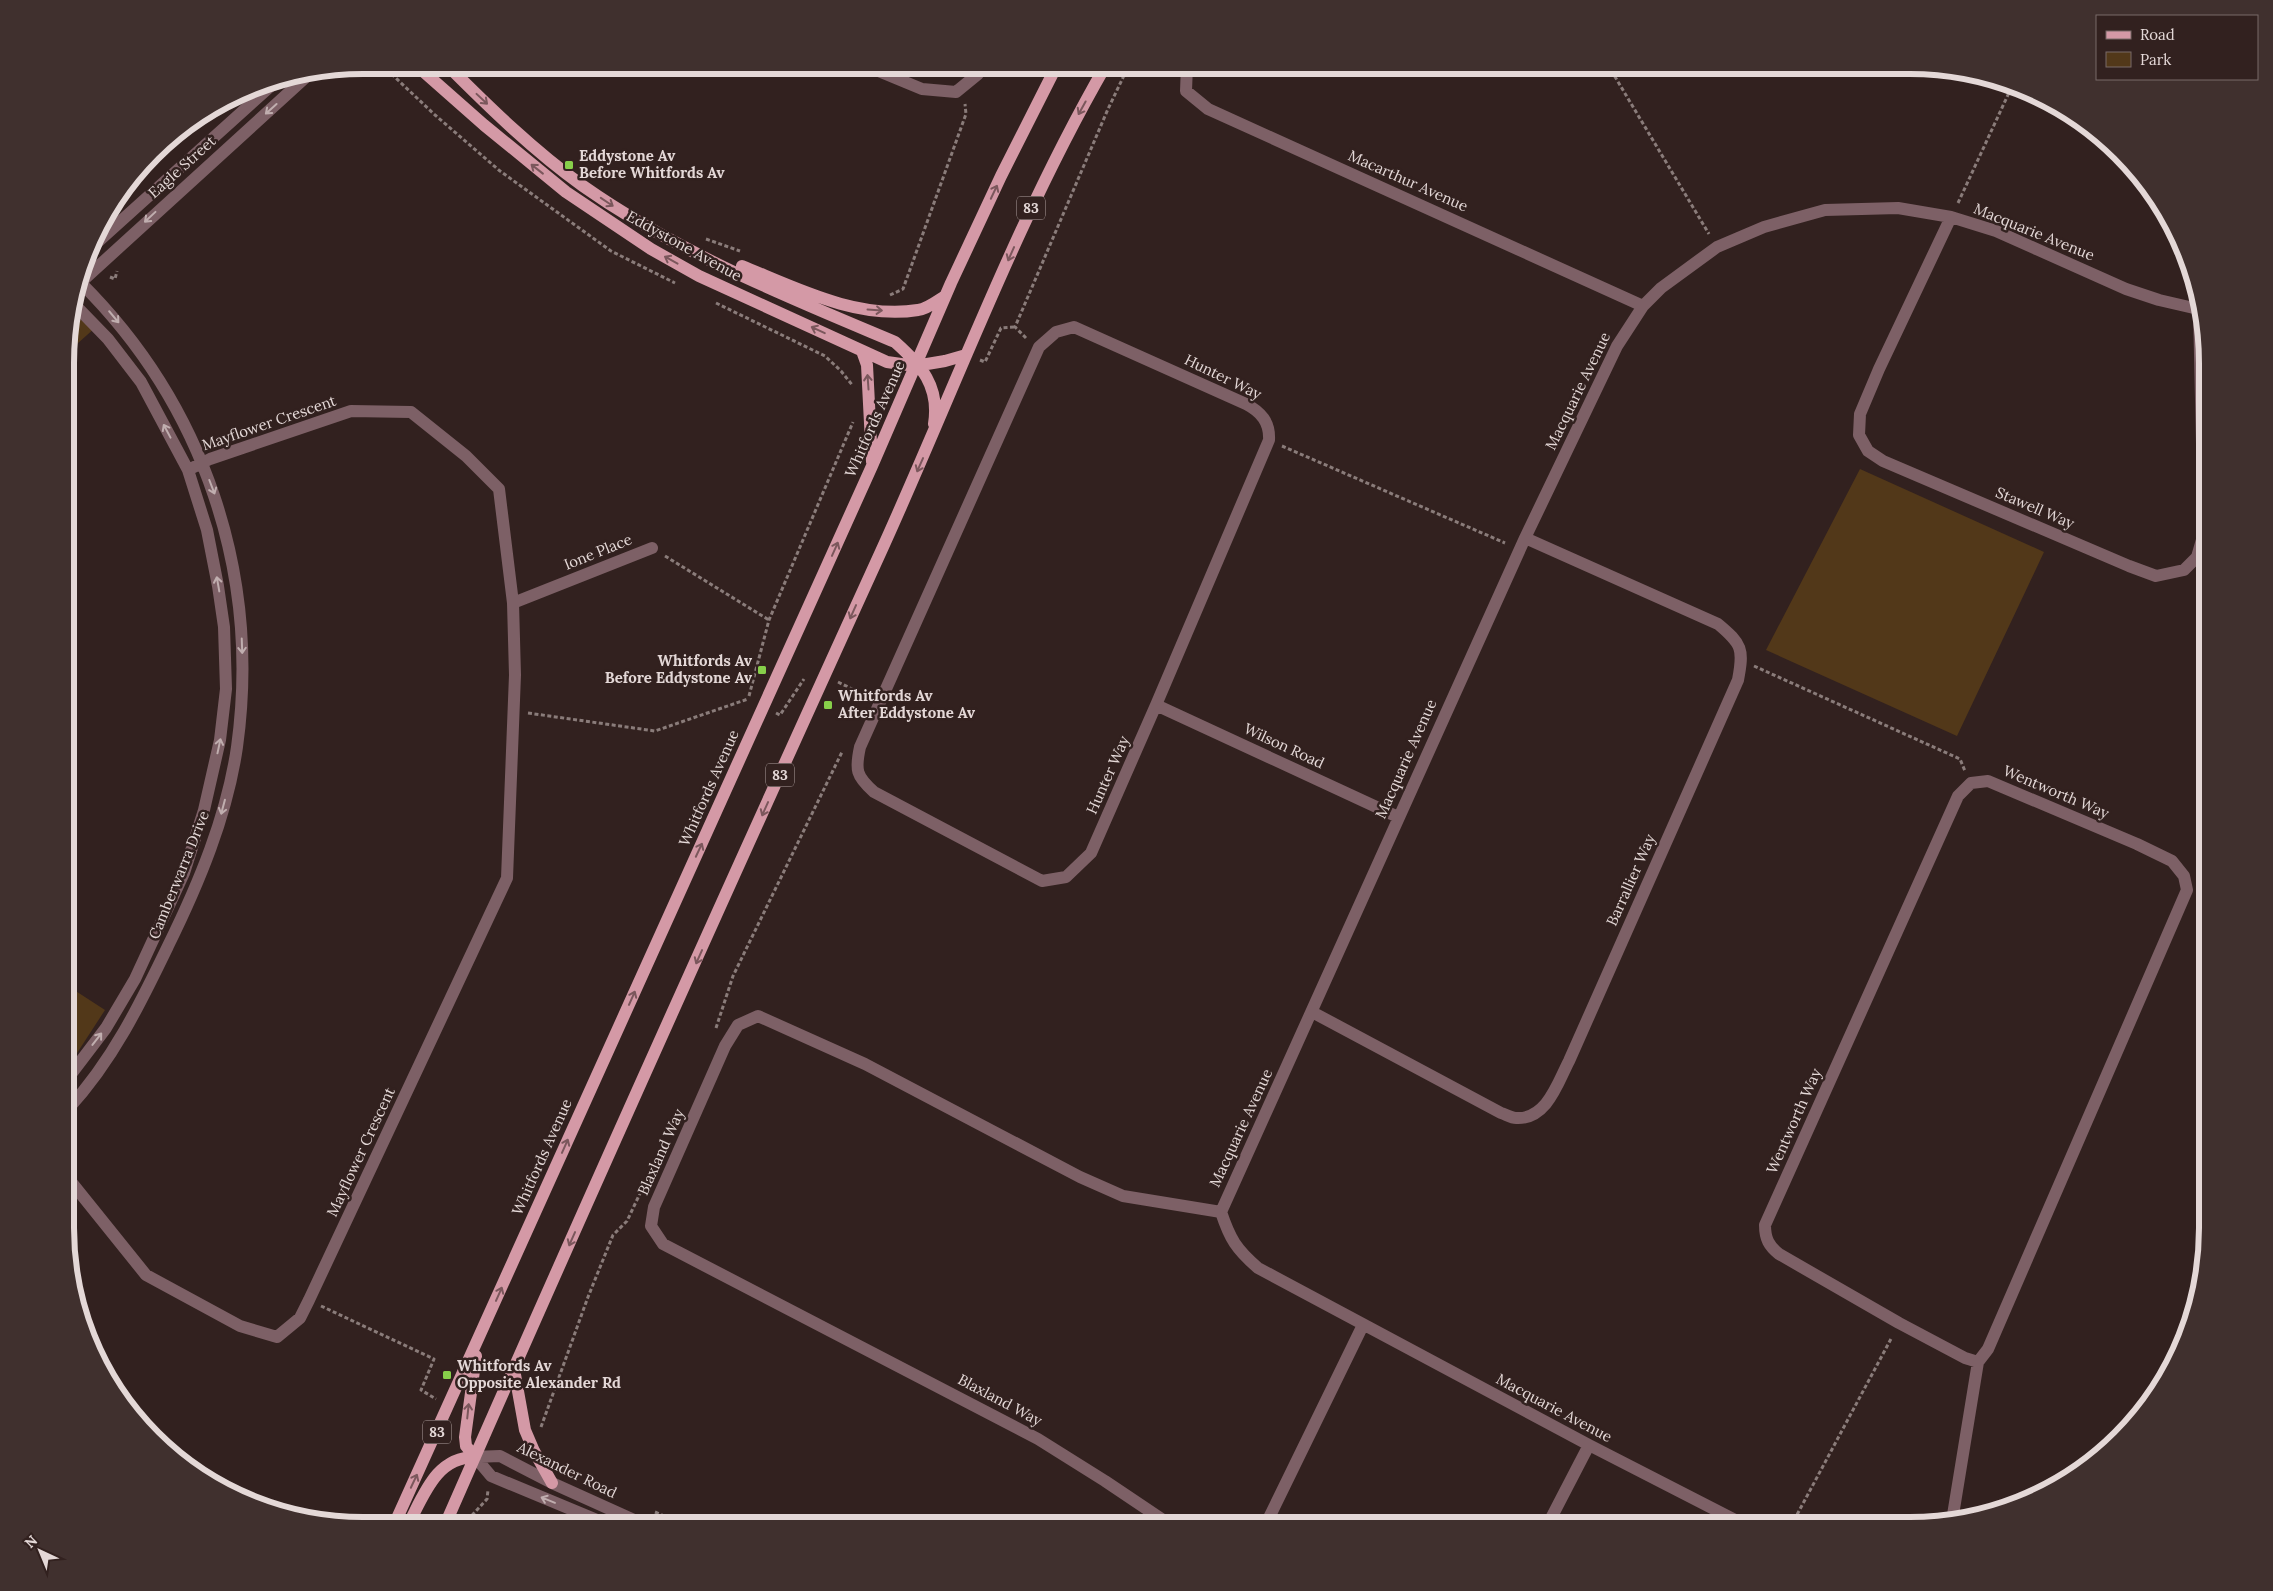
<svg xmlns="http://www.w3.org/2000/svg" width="2273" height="1591" viewBox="0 0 2273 1591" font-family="Lora,serif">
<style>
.green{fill:#523819}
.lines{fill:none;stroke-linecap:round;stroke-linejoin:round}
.path{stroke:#8a7c7a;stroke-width:3;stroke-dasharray:4 2.5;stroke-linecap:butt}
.minor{stroke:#7d6066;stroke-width:12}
.major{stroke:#d499a6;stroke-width:12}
.oneway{stroke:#7b575c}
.oneway2{stroke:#c0aeaf}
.poi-dot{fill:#87cf4a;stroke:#32211f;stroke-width:2}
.labels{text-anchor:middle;stroke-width:5;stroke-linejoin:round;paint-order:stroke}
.shield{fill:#32211f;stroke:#afa1a0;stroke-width:1}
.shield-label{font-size:14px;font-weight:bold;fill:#e4d8d7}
.poi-label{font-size:15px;font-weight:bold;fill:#e4d8d7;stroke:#32211f;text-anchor:start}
.street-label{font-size:15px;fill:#e4d8d7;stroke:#32211f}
.rim{fill:none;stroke:#e4d8d7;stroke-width:6}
</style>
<rect width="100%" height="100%" fill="#32211f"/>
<path class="green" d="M70,315L96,327L68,352V324Z
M1860,469L2044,552L1957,736L1766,650Z
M68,586L77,625L75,706L71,754L68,763Z
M68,986L105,1010L68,1067Z"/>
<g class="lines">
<path class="path" d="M382,65L435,115L500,171L611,251L675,283
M1608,65L1709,234
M1958,203L2013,84
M706,239L740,251
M110,277L115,279L117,271
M890,295L903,289L966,114L965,104
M716,303L825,356L841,371L853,386
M1026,338L1015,327L1108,109L1129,65
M980,360L985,362L1001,328L1015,327
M1282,446L1505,543
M665,556L769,620
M1754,666L1960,759L1965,771
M838,682L866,696
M749,696L769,620L853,422
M528,713L655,731L748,699
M776,713L780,715L804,679
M716,1028L733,976L842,752
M321,1306L434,1359L421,1390L436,1399
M541,1427L588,1297L613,1235L627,1221L652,1168
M561,1466L575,1474
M655,1512L688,1526
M463,1525L487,1499L488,1490
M1791,1526L1892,1337"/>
<path class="minor" d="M864,65L922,89L956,92L978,74L984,65
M1187,65L1186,91L1208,109L1643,306
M1951,217L1879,369L1860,414L1859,435L1868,451L1883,461L2129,566L2156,576L2184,570L2197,557L2204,533L2199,310
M91,248L274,83
M80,283L307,76
M1074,327L1246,404C1261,412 1270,422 1269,440L1156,705L1091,853L1066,877L1042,881L874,792C856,776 855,770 860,747L1039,347L1056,332Z
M513,603L652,548
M1156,705L1398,817
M1312,1012L1501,1113C1505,1114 1511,1118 1516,1118C1547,1120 1558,1082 1569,1061L1738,680C1744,649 1742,644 1718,624L1525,538
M68,1078L106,1028L135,979L184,873L204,810L220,740L226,689L224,627L218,586L207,530L188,470L141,382L108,339L74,304
M68,1109C113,1060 140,1004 168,946C199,883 227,816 237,747C261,574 204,405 80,282
M68,1178L146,1275L240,1326L277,1337L300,1318L309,1300L507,878L515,675L513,603L499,489L466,456L411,412L351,411L210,459L188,470
M475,1457L500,1456L552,1483L645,1525
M475,1457L491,1476L609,1525
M1952,1521L1978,1362L1988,1349L2187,890L2184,876L2172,861L2137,844L1988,781L1971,783L1958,796L1765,1225C1765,1239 1769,1246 1779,1254L1899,1323L1965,1358L1978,1362
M1172,1526L1105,1481L1038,1439L663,1244L651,1226L654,1207L725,1046L738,1025L758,1016L865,1064L1080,1177L1123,1196L1221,1212
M1265,1526L1363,1325
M1547,1526L1589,1445
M1747,1526L1589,1445L1258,1268C1236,1249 1230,1239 1221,1212L1525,538L1617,346L1643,306L1661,288L1717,247L1764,227L1825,210L1898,208L1951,217L1996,231L2126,289L2159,300L2198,309"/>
<path class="major" d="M416,65L484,125L566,192L651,249L699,276L887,362L915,366L945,361L966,355
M447,65C490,108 534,151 583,186C678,253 788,297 895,342C921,365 940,386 934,424
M742,266C796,288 858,320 918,310C927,309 937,301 945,296
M862,351L867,365L872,462
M514,1369L525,1430L534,1451L552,1483
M475,1457L466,1446L465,1437L476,1356
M394,1525L872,466L951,283L1001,176L1057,65
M408,1525C424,1495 436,1457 475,1457
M445,1525C588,1198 735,872 883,547C956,386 1017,219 1106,65"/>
</g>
<defs><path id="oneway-shaft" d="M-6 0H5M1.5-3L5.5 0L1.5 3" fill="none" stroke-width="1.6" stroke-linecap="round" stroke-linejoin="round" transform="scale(1.25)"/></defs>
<g class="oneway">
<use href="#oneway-shaft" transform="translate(482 99) rotate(43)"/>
<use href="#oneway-shaft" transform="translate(1082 108) rotate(119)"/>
<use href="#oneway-shaft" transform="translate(537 169) rotate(-142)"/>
<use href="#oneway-shaft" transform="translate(994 192) rotate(-65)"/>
<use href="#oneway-shaft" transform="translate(607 202) rotate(34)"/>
<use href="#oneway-shaft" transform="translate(1011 254) rotate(114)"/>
<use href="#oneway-shaft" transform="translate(671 260) rotate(-151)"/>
<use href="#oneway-shaft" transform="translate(875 310) rotate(4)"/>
<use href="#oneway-shaft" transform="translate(818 330) rotate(-155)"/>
<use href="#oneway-shaft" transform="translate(868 382) rotate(-94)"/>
<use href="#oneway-shaft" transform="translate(920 465) rotate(114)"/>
<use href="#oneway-shaft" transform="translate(835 549) rotate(-66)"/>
<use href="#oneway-shaft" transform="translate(853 612) rotate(114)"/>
<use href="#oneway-shaft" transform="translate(765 809) rotate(114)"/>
<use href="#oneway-shaft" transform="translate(699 850) rotate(-65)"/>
<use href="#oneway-shaft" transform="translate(699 957) rotate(114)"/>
<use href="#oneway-shaft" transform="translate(632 998) rotate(-66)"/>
<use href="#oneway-shaft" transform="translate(565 1146) rotate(-66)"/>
<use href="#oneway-shaft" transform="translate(572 1239) rotate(114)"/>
<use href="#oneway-shaft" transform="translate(499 1294) rotate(-66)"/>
<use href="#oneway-shaft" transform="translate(468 1411) rotate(-84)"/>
<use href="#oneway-shaft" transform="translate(414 1481) rotate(-65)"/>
</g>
<g class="oneway2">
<use href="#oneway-shaft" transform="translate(271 109) rotate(138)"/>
<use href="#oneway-shaft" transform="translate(150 217) rotate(137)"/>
<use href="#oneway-shaft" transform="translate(114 317) rotate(50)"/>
<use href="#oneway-shaft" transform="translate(167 431) rotate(-118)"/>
<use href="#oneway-shaft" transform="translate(212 487) rotate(69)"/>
<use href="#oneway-shaft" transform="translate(218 584) rotate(-100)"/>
<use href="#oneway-shaft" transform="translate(242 646) rotate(88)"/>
<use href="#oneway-shaft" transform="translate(219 746) rotate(-78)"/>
<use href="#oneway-shaft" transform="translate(223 807) rotate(105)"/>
<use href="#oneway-shaft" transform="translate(97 1039) rotate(-52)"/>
<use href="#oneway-shaft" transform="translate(548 1500) rotate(-158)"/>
</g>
<g class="poi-dot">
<rect x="564" y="160" width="10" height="10" rx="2.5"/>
<rect x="757" y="665" width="10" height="10" rx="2.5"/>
<rect x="823" y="700" width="10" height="10" rx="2.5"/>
<rect x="442" y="1370" width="10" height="10" rx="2.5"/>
</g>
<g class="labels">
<g class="shield">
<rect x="1017" y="196.5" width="28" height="23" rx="4"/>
<rect x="766" y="763.5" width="28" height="23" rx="4"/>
<rect x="423" y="1420.5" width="28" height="23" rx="4"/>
</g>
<g class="shield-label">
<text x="1031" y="213">83</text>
<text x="780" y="780">83</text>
<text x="437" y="1437">83</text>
</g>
<g class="poi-label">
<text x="579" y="161">Eddystone Av<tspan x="579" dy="17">Before Whitfords Av</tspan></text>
<text x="752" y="666" text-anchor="end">Whitfords Av<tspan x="752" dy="17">Before Eddystone Av</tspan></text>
<text x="838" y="701">Whitfords Av<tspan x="838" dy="17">After Eddystone Av</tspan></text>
<text x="457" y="1371">Whitfords Av<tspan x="457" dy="17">Opposite Alexander Rd</tspan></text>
</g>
<g class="street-label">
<text transform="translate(182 167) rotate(-42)" y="5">Eagle Street</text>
<text transform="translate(1408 181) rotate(24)" y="5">Macarthur Avenue</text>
<text transform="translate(2034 232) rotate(22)" y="5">Macquarie Avenue</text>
<text transform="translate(684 246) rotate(29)" y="5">Eddystone Avenue</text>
<text transform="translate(1223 377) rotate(26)" y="5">Hunter Way</text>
<text transform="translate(1578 391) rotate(-64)" y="5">Macquarie Avenue</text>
<text transform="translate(875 419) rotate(-66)" y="5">Whitfords Avenue</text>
<text transform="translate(269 423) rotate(-19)" y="5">Mayflower Crescent</text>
<text transform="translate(2035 508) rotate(23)" y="5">Stawell Way</text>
<text transform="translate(598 552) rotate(-22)" y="5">Ione Place</text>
<text transform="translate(1284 746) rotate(25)" y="5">Wilson Road</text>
<text transform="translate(1406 759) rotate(-66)" y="5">Macquarie Avenue</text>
<text transform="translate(1108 775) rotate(-66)" y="5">Hunter Way</text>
<text transform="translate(709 788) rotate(-66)" y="5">Whitfords Avenue</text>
<text transform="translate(2056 792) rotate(23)" y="5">Wentworth Way</text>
<text transform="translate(179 875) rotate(-68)" y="5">Camberwarra Drive</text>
<text transform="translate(1631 880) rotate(-66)" y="5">Barrallier Way</text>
<text transform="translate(1794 1121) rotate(-66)" y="5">Wentworth Way</text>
<text transform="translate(1241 1128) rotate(-65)" y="5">Macquarie Avenue</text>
<text transform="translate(361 1152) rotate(-65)" y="5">Mayflower Crescent</text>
<text transform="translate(661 1152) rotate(-66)" y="5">Blaxland Way</text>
<text transform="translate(542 1157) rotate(-66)" y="5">Whitfords Avenue</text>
<text transform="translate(1000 1400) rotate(28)" y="5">Blaxland Way</text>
<text transform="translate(1554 1408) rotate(28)" y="5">Macquarie Avenue</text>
<text transform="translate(567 1470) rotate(26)" y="5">Alexander Road</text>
</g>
</g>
<path d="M0 0H2273V1591H0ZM363 74H1910A289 289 0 0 1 2199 363V1228A289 289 0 0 1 1910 1517H363A289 289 0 0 1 74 1228V363A289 289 0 0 1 363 74Z" fill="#40302e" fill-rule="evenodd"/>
<path class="rim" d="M363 74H1910A289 289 0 0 1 2199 363V1228A289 289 0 0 1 1910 1517H363A289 289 0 0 1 74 1228V363A289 289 0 0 1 363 74Z"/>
<rect x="2096" y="15" width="162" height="65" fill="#32211f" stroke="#796a69"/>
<rect x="2106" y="31" width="25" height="8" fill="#d499a6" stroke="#796a69"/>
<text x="2140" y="40" font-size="15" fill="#e4d8d7">Road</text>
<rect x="2106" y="52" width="25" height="15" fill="#523819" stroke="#796a69"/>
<text x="2140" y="65" font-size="15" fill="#e4d8d7">Park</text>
<g transform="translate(40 1551) rotate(316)" stroke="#32211f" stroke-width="4" paint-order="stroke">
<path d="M0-4L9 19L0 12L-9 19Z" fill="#e4d8d7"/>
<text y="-8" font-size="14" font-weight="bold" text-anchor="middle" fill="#e4d8d7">N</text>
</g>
</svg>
